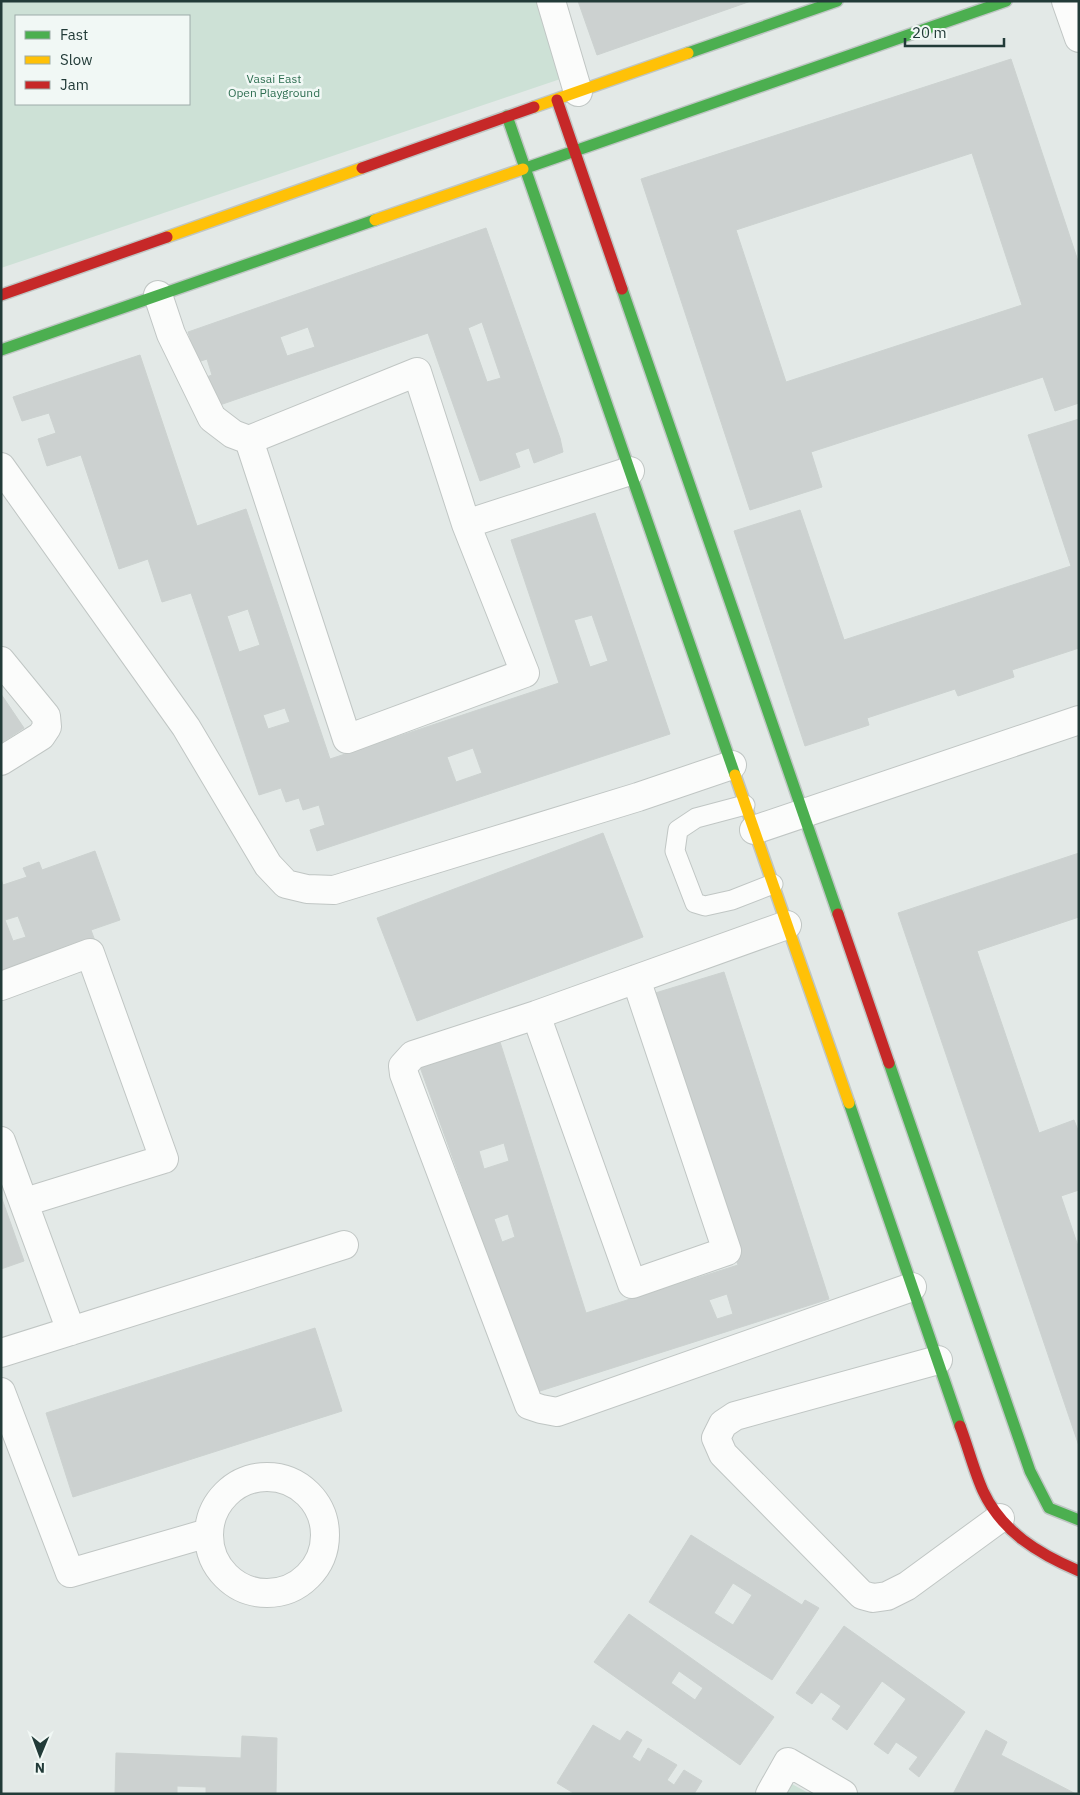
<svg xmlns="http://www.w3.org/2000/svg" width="1080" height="1795" viewBox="0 0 1080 1795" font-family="'IBM Plex Sans',sans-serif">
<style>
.green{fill:#cde1d6;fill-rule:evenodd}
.building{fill:#ccd1d0;stroke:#ccd2d0;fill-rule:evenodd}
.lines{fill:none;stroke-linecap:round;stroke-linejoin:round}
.lane-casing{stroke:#c0c6c4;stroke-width:21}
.street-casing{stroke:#c0c6c4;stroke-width:30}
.fast-casing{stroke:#bfc6c4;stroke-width:14}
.slow-casing{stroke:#bfc6c4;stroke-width:14}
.jam-casing{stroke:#bfc6c4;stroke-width:14}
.lane{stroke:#fbfcfb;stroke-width:19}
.street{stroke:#fbfcfb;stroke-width:28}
.fast{stroke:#4caf50;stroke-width:11}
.slow{stroke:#ffc107;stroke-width:11}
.jam{stroke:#c62828;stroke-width:11}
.labels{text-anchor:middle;stroke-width:5;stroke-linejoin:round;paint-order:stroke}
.park-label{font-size:12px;fill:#2f6f52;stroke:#f1f8f5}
</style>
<rect width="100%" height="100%" fill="#e3e9e7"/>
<path class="green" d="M1,1H558L584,71L1,268ZM16,16H189V104H16Z
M792,1784L810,1794H786Z"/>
<path class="building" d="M578,1H751L597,55Z
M1011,59L1079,264V403L1055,411L1043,377L811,452L822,487L750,510L641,179ZM972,153L1022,305L786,382L736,230Z
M486,228L560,438L563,452L534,463L529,448L515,453L520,467L480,481L428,333L214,407L204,378L212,375L207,359L198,362L188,332ZM482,322L501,378L487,382L468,328ZM308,327L315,347L287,356L280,337Z
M140,355L197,526L246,509L330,759L559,683L511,540L595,513L670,734L317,851L310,830L325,825L319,805L303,810L299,798L286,802L281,788L259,795L191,593L162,602L148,559L119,569L81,455L47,466L38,439L56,433L49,413L22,421L13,397ZM248,609L260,645L239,652L227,616ZM592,615L608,661L590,667L574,620ZM285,708L290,722L268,729L263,715ZM473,748L482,773L456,782L447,757Z
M1079,419V648L1012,670L1014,677L958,696L955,689L867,718L869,725L805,746L734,531L800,510L844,640L1071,566L1028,435Z
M1,694L24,728L1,743Z
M603,833L643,937L417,1021L377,918Z
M95,851L120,920L91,930L95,941L1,974V879L3,885L27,877L23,868L39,862L42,870ZM18,916L26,937L13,941L5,920Z
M1079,853V917L977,951L1039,1133L1074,1120L1079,1133V1190L1061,1196L1079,1249V1446L898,913Z
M724,972L829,1299L537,1392L420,1067L500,1042L586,1313L738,1265L652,994ZM504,1143L509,1161L484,1169L479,1151ZM508,1214L515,1237L502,1242L494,1219ZM727,1294L733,1314L717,1319L709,1300Z
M1,1196L24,1261L1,1269Z
M315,1328L342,1411L73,1497L46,1413Z
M691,1535L802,1605L805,1600L819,1608L772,1680L649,1602ZM733,1583L752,1595L733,1625L714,1613Z
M629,1614L774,1717L740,1765L594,1662ZM679,1671L703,1688L695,1700L671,1683Z
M844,1626L965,1712L919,1777L909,1769L918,1757L896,1742L888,1754L874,1744L906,1699L882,1681L847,1730L832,1719L841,1706L821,1692L812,1704L796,1693Z
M593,1725L620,1741L627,1731L642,1740L632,1757L640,1762L648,1748L677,1765L667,1780L674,1785L684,1770L702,1781L694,1794H575L557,1783Z
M986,1730L1007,1742L1001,1755L1076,1794H953Z
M242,1736L277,1738L276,1794H206V1787L177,1786V1794H115L116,1753L241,1758Z"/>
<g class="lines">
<defs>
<path id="lane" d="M745,805L696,818L678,830L675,851L695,903L705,906L732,900L773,884"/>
<path id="street" d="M551,1L578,92
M1066,1L1079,38
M158,295L171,334L212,418L233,434L249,440L417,372L466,524L525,673L347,739L249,440
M1,467L186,727L268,865L286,884L307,889L334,890L638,797L732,765
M466,524L630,471
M1,661L46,716L47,727L41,736L1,761
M754,830L1079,720
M787,925L536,1015L413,1055L403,1066L404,1074L529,1405L541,1409L557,1412L912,1287
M1,986L90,953L164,1159L25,1202
M536,1015L632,1284L727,1251L636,979
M1,1141L71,1331
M1,1353L344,1245
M938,1360L735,1416L723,1424L716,1438L723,1454L862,1595L873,1598L887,1596L907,1586L1000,1518
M1,1392L70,1573L208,1533
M209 1535a58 58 0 1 1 116 0a58 58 0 1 1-116 0Z
M770,1794L788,1762L843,1794"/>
<path id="fast" d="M688,53L837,1
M507,116L735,775
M523,169L1006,1
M622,289L838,914
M1,350L375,220
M889,1063L1030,1471L1049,1508L1079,1520
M849,1103L960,1426"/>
<path id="slow" d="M534,107L688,53
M375,220L523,169
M167,237L362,168
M735,775L849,1103"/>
<path id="jam" d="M557,100L622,289
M362,168L534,107
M1,295L167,237
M838,914L889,1063
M960,1426C968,1447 974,1471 983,1491C1002,1532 1039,1554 1079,1571"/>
</defs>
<use href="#lane" class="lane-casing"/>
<use href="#street" class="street-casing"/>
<use href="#fast" class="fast-casing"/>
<use href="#slow" class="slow-casing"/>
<use href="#jam" class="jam-casing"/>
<use href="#lane" class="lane"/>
<use href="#street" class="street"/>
<use href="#fast" class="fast"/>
<use href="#slow" class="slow"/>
<use href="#jam" class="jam"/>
</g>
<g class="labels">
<g class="park-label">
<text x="274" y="83">Vasai East<tspan x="274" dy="14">Open Playground</tspan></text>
</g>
</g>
<rect width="1080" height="1795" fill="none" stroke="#223b38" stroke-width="5"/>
<rect x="15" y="15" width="175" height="90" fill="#f1f8f5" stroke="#9eaca9"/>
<rect x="25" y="31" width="25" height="8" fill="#4caf50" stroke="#9eaca9"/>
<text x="60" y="40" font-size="15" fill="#223b38">Fast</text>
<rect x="25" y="56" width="25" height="8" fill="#ffc107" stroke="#9eaca9"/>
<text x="60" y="65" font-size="15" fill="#223b38">Slow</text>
<rect x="25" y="81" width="25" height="8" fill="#c62828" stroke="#9eaca9"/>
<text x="60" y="90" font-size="15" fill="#223b38">Jam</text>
<g transform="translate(40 1755) rotate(181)" stroke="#f1f8f5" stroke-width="4" paint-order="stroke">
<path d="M0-4L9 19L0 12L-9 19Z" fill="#223b38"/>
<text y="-8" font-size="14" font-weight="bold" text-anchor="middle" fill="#223b38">N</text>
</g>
<path d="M905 38v8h99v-8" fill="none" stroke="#223b38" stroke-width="2.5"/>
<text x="912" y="38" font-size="15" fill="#223b38" stroke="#f1f8f5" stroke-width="4" paint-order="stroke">20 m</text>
</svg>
